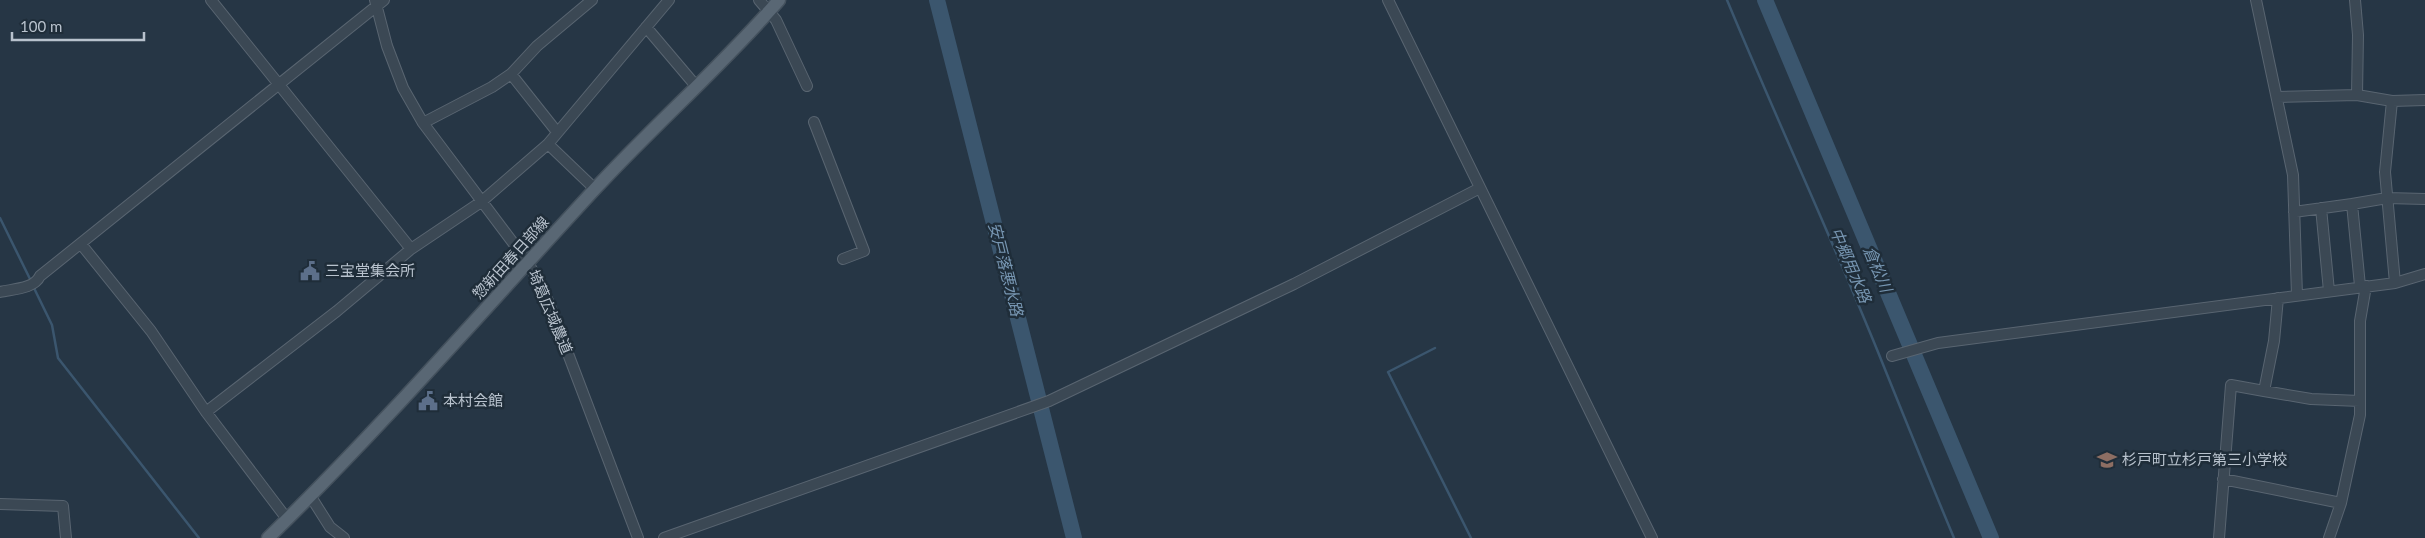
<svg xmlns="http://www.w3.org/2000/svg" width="2425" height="538" viewBox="0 0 2425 538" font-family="Lato,'Noto Sans JP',sans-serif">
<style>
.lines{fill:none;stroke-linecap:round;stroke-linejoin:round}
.stream{stroke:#3b566e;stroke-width:2.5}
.river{stroke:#3b566e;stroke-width:16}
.minor-casing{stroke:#596571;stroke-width:12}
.major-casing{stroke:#44515d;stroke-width:15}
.minor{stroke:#3b4854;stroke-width:10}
.major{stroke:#596774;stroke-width:12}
.labels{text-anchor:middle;stroke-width:5;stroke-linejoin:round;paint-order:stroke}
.street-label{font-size:15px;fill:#b8c2cd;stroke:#1f2d39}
.poi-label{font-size:15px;fill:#b8c2cd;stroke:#1f2d39;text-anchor:start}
.water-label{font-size:16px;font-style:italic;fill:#7796b2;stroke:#1f2d39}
</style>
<rect width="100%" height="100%" fill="#263645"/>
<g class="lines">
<path class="stream" d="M1727,0C1776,118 1830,234 1878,352C1903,414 1928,476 1954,538
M0,218L31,281
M33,286L52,325L58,358L199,538
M1435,348L1388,372L1471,538"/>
<path class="river" d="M937,0L1074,538
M1765,0L1991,538"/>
<defs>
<path id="minor" d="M211,0L411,249
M375,0L387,46L403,88L423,123L529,264L548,301L638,538
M759,0L776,20L807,86
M1388,0L1652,538
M2256,0L2293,175L2297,295
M2355,0L2358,35L2357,95
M646,27L696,86
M511,74L557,132
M2277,97L2357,95L2392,101L2425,100
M2392,101L2385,172L2395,283
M814,122L864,251L843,259
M423,123L492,87L511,74L537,46L592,0
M548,144L595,189
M2321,208L2329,291
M2294,212L2352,204
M81,244L151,331L206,412L287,519
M2360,286L2352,204L2387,198L2425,199
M0,292C13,289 34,289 40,276L384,0
M1892,356L1938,343L2395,283L2425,274
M2264,391L2311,399L2360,401
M206,412L337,311L411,249L481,202L548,144L669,0
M2223,479L2341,503L2329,538
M311,497L330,527L344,538
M2341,503L2360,415V321L2366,286
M0,504L63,506L66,538
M664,538L1049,401L1294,284L1480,188
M2219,538L2231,385L2264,391L2274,341L2278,298"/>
<path id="major" d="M268,538C382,427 486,307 594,190C654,125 721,67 779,0"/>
</defs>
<use href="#minor" class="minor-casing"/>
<use href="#major" class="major-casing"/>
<use href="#minor" class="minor"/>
<use href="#major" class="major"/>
</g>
<defs>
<symbol id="civic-bare" viewBox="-9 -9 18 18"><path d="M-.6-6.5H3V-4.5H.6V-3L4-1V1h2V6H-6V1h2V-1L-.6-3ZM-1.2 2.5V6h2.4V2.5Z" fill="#5c6f8a" stroke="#1f2d39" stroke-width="2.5" paint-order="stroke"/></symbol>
<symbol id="school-bare" viewBox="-9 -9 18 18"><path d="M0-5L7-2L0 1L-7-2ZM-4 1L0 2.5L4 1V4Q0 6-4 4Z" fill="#8d6e63" stroke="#1f2d39" stroke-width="2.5" paint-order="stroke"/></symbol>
</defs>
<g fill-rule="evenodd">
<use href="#civic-bare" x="296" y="257" width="28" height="28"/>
<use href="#civic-bare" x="414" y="387" width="28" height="28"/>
<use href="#school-bare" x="2093" y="446" width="28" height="28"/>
</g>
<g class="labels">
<g class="street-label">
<text transform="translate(511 258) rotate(-48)" y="5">惣新田春日部線</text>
<text transform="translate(550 312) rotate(67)" y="5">埼葛広域農道</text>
</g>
<g class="poi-label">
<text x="325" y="276">三宝堂集会所</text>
<text x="443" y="406">本村会館</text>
<text x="2122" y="465">杉戸町立杉戸第三小学校</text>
</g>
<g class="water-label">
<text transform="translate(1851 265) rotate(67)" y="6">中郷用水路</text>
<text transform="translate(1006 269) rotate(76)" y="6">安戸落悪水路</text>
<text transform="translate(1878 269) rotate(67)" y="6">倉松川</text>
</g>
</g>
<path d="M12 32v8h132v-8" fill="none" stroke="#b8c2cd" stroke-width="2.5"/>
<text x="20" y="32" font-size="15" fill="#b8c2cd" stroke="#1f2d39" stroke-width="4" paint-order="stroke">100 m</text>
</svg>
